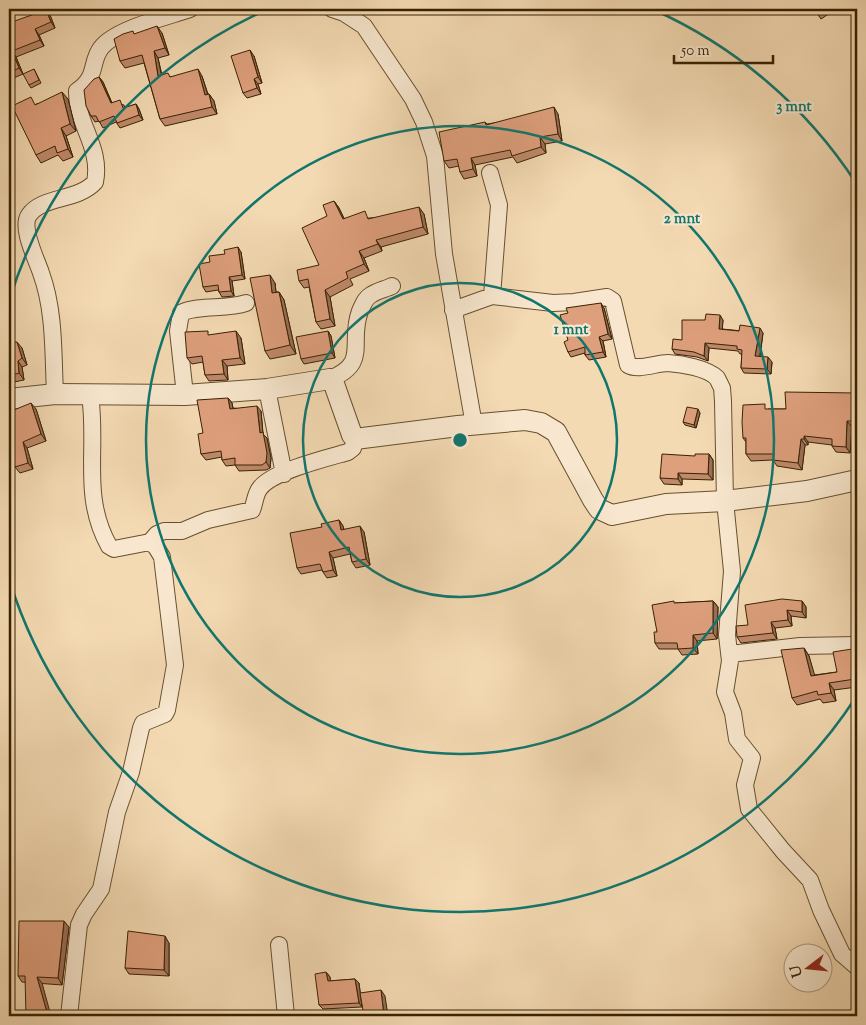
<svg xmlns="http://www.w3.org/2000/svg" width="866" height="1025" viewBox="0 0 866 1025" font-family="'Sorts Mill Goudy',serif">
<style>
.lines{fill:none;stroke-linecap:round;stroke-linejoin:round}
.minor-casing{stroke:#66502f;stroke-width:18}
.tertiary-casing{stroke:#66502f;stroke-width:22}
.minor{stroke:#f8e7ce;stroke-width:16}
.tertiary{stroke:#f8e7ce;stroke-width:20}
.wall{fill:#bf896b;stroke:#372203}
.shaded-wall{fill:#9b6f57;stroke:#372203}
.building{fill:#de9f7c;stroke:#372203}
.ring{fill:none;stroke:#0f766e;stroke-width:2.5}
.centre{fill:#0f766e;stroke:#f8e7ce;stroke-width:2.5}
.ring-label{font-size:15px;text-anchor:middle;font-weight:bold;fill:#0f766e;stroke:#f8e7ce;stroke-width:4.5;stroke-linejoin:round;paint-order:stroke}
</style>
<rect width="100%" height="100%" fill="#f4dab3"/>
<filter id="stains"><feTurbulence type="fractalNoise" baseFrequency=".004" numOctaves="4"/><feColorMatrix values="0 0 0 0 .2 0 0 0 0 .09 0 0 0 0 .02 0 0 0 .5 -.17"/></filter>
<radialGradient id="worn" r=".72"><stop offset=".6" stop-color="#630" stop-opacity="0"/><stop offset="1" stop-color="#630" stop-opacity=".3"/></radialGradient>
<g class="lines">
<defs>
<path id="minor" d="M332,9L344,13L364,26L413,99L424,122L435,156L444,254L474,425
M490,173L499,205L492,296
M453,310L492,296L553,303L574,302L607,297L613,301L628,365C638,371 656,363 668,363C682,364 707,368 717,378L722,388L723,401L725,501L732,571L727,635L730,661L725,692L733,713L737,739L752,758L745,785L749,809L783,851L810,880L821,910L842,954L857,967
M330,379C370,363 348,343 360,311C363,305 365,298 371,295C376,291 386,289 392,286
M267,389L284,474
M55,394C53,355 55,311 41,273C37,260 20,228 29,215C42,196 78,201 95,182C102,147 76,124 77,91C98,77 90,62 101,48C115,29 167,17 190,9
M185,395L178,331L181,313C199,304 226,310 246,303
M150,542L157,534L164,531H182L208,520L252,510C255,503 255,494 260,488C273,471 327,458 348,452L353,448L355,439
M730,654L800,646L857,645
M279,945L286,1016
M69,1016L79,925L84,914L101,889L117,812L131,772L141,728L143,723L165,714L167,710L175,665L162,557L156,547L150,542L114,549L109,546C81,496 98,449 90,395"/>
<path id="tertiary" d="M9,399L55,394L185,395L267,389L330,379L334,384L352,435L355,439L458,426L525,420L541,423L556,432L593,500L599,509L612,515L666,504L725,501L807,491L857,480"/>
</defs>
<use href="#minor" class="minor-casing"/>
<use href="#tertiary" class="tertiary-casing"/>
<use href="#minor" class="minor"/>
<use href="#tertiary" class="tertiary"/>
</g>
<path class="wall" d="M814,9H836L821,19Z
M50,15L55,28L39,35L44,46L16,57L23,74L9,80V23Z
M162,33L169,55L158,58L162,75L171,77L202,76L208,94H209L214,101L217,114L165,126L160,119L144,63L125,68L120,61L135,34Z
M254,56L262,83L258,84L261,94L247,98L243,93Z
M34,69L41,83L31,88L29,85Z
M99,77L103,82L112,103L124,105L125,108L136,104L139,109L143,120L120,128L116,122L103,128L99,121L95,122L91,116Z
M68,99L76,131L66,136L73,157L63,161L58,155L41,163L36,155V104Z
M558,114L562,141L545,144L546,153L517,163L513,157L475,165L477,176L464,179L460,172L459,166L449,168L444,161L485,122L487,124Z
M334,201L339,208L344,219L370,218L424,214L428,234L381,247L382,251L364,258L369,271L350,279L353,285L330,297L335,326L321,329L316,322L309,287L304,288L299,281L319,265L327,216Z
M241,252L245,279L232,281L234,296L222,297L219,292L218,290L206,292L203,287L210,262Z
M275,283L276,292H279L284,300L296,354L270,359L265,351Z
M604,308L612,339L603,341L606,357L589,360L585,355V353L571,357L568,352V340Z
M705,320H723L722,329L763,333L760,357L772,362L771,374L744,373L741,368L742,354H740L738,351L709,348L708,361L697,357L675,354L672,349Z
M328,331L331,336L335,358L304,364L301,359Z
M211,335L241,338L245,364L227,366L228,380L209,381L205,375L203,362L192,364L187,358Z
M9,342L22,348L27,365L22,367L24,380L9,383Z
M857,393V427H852L850,453L836,452L832,446V445L808,442V445H805L802,470L777,466L773,460L751,461L746,454V442L743,438L768,409H786Z
M228,398L232,403L233,408L261,411L263,434L267,438L271,458L270,468L266,470L239,471L235,465L226,466L222,460V457L206,460L201,454L203,433Z
M36,409L46,441L27,448L33,469L20,473L15,467L14,463L9,464V412Z
M700,413L696,428L685,425L683,422Z
M709,454L713,460V480L682,479V485L664,484L660,478Z
M339,520L343,526V529L364,532L370,565L356,568L352,562L350,554L333,558L337,576L327,578L323,572L322,570L301,574L297,568L322,527Z
M713,601L718,607L717,639L697,641L698,654L682,655L678,649H659L655,643L657,632L675,603Z
M802,601L806,607V618L791,616L792,626L775,628L777,639L741,643L737,637L748,625Z
M804,648L809,656L814,675L837,672L857,656V687L834,690L836,701L823,703L820,699L797,705L792,698Z
M69,927L62,985L22,982L18,976Z
M169,943V976L129,974L125,968Z
M326,972L330,977V981L355,979L359,983L362,1007L323,1009L319,1005Z"/>
<path class="shaded-wall" d="M46,10L50,15L55,28L51,22Z
M157,26L162,33L169,55L165,48Z
M35,29L39,35L44,46L40,40Z
M250,50L254,56L262,83L258,77Z
M12,51L16,57L23,74L19,68Z
M154,51L158,58L163,83L158,76Z
M198,69L202,76L210,102L205,95Z
M99,77L103,82L114,108L111,103Z
M254,79L258,84L261,94L257,88Z
M62,92L68,99L76,131L70,124Z
M209,94L214,101L217,114L212,107Z
M136,104L139,109L143,120L139,115Z
M554,107L558,114L562,141L558,134Z
M61,128L66,136L73,157L68,149Z
M540,137L545,144L546,153L541,147Z
M471,158L475,165L477,176L473,169Z
M334,201L339,208L348,226L343,219Z
M419,207L424,214L428,234L423,227Z
M376,240L381,247L382,251L378,244Z
M238,247L241,252L245,279L242,275Z
M359,251L364,258L369,271L364,264Z
M270,275L275,283L277,302L272,293Z
M229,277L232,281L234,296L231,291Z
M325,290L330,297L335,326L330,319Z
M279,292L284,300L296,354L290,345Z
M601,303L604,308L612,339L608,334Z
M720,315L723,320L722,334L719,329Z
M760,328L763,333L759,361L755,356Z
M236,331L241,338L245,364L240,358Z
M328,331L331,336L335,358L332,353Z
M599,337L603,341L606,357L603,352Z
M17,342L22,348L27,365L22,358Z
M705,343L709,348L708,361L704,356Z
M768,357L772,362L771,374L767,369Z
M222,360L227,366L228,380L224,374Z
M18,361L22,367L24,380L19,373Z
M228,398L232,403L234,415L230,409Z
M31,403L36,409L46,441L41,434Z
M257,406L261,411L263,434L267,438L271,458L270,468L266,462L260,433Z
M698,409L700,413L696,428L694,425Z
M847,421L852,427L850,453L846,447Z
M804,436L808,442V445L804,439Z
M801,439L805,445L802,470L798,463Z
M23,442L27,448L33,469L28,463Z
M709,454L713,460V480L708,474Z
M678,473L682,479V485L678,479Z
M339,520L343,526L345,536L341,530Z
M360,526L364,532L370,565L366,559Z
M329,552L333,558L337,576L333,570Z
M713,601L718,607L717,639L713,633Z
M802,601L806,607V618L802,612Z
M787,610L791,616L792,626L788,620Z
M771,622L775,628L777,639L773,633Z
M693,635L697,641L698,654L693,648Z
M804,648L809,656L817,683L811,676Z
M852,649L857,656V682L855,679Z
M829,683L834,690L836,701L831,693Z
M64,921L69,927L62,985L58,978Z
M165,936L169,943V976L164,970Z
M326,972L330,977L331,986L328,981Z
M37,977L42,983L51,1016H48Z
M355,979L359,983L362,1007L359,1003Z
M381,990L385,996L388,1016H384Z"/>
<path class="building" d="M814,9H824L817,13Z
M847,9H857V22Z
M46,10L51,22L35,29L40,40L12,51L19,68L9,73V23Z
M157,26L165,48L154,51L158,76L168,73L170,77L198,69L205,95L209,94L212,107L160,119L142,55L120,61L114,39L123,34L133,31L134,34Z
M250,50L258,77L254,79L257,88L243,93L231,56Z
M34,69L39,80L29,85L23,74Z
M99,77L111,103L120,100L123,108L136,104L139,115L117,123L114,116L99,122L96,116H91L86,106L84,90L94,79Z
M62,92L70,124L61,128L68,149L57,153L55,146L36,155L12,106L31,97L35,105Z
M554,107L558,134L540,137L541,147L512,156L510,150L471,158L473,169L460,172L457,159L444,161L439,132L485,122L486,125Z
M334,201L343,219L365,211L368,219L419,207L423,227L376,240L378,244L359,251L364,264L346,272L348,278L325,290L330,319L316,322L308,279L299,281L297,270L319,265L302,228L327,216L323,205Z
M238,247L242,275L229,277L231,291L219,292L218,285L203,287L199,264L210,262L209,256L225,254L224,250Z
M270,275L272,293L279,292L290,345L265,351L250,278Z
M601,303L608,334L599,337L603,352L585,355V347L568,352L564,342L568,340L560,315L568,313L566,308Z
M706,314L720,315L719,329L739,331L740,325L760,328L755,356L768,357L767,369L741,368L742,350L737,349V346L705,343L704,356L694,352L672,349L673,339L682,340V320H705Z
M208,331V335L236,331L240,358L222,360L224,374L205,375L202,356L187,358L185,332Z
M328,331L332,353L301,359L296,337Z
M9,342H17L22,358L18,361L19,373L9,376Z
M785,392L857,393V421H847L846,447L832,446V439L804,436V439H801L798,463L773,460L774,454H746V438H743L742,422L743,405L765,404V409H786Z
M228,398L230,409L257,406L260,433L263,432L267,453L266,462L262,465H235V458L222,460L221,451L201,454L198,434L203,433L197,400Z
M31,403L41,434L23,442L28,463L15,467L12,456L9,457V412Z
M687,407L698,409L694,425L683,422Z
M662,454L695,456V454H709L708,474L678,473V479L660,478Z
M339,520L341,530L360,526L366,559L352,562L349,547L329,552L333,570L323,572L320,564L297,568L290,533L322,527L321,524Z
M782,599L802,601V612L787,610L788,620L771,622L773,633L737,637L736,626L748,625L745,605Z
M674,601V603L713,601V633L693,635V648L678,649L677,643H655L654,632H657L652,605Z
M804,648L811,676L837,672L833,652L852,649L855,679L829,683L831,693L818,695L817,691L792,698L781,650Z
M19,921H64L58,978L37,977L48,1016H26L25,976H18Z
M128,931L165,936L164,970L125,968Z
M326,972L328,981L355,979L359,1003L319,1005L315,974Z
M381,990L384,1016H364L360,993Z"/>
<g class="ring">
<circle cx="460" cy="440" r="157"/>
<circle cx="460" cy="440" r="314"/>
<path d="M856 697A472 472 0 0 1 10 582M10 298A472 472 0 0 1 268 9M652 9A472 472 0 0 1 856 183"/>
</g>
<circle cx="460" cy="440" r="8" class="centre"/>
<g class="ring-label">
<text x="794" y="111">3 mnt</text>
<text x="682" y="223">2 mnt</text>
<text x="571" y="334">1 mnt</text>
</g>
<rect width="866" height="1025" fill="none" stroke="#f4dab3" stroke-width="30"/>
<rect x="10" y="10" width="846" height="1005" fill="none" stroke="#372203" stroke-width="2.5"/>
<rect x="15" y="15" width="836" height="995" fill="none" stroke="#372203"/>
<g transform="translate(808 968) rotate(254)"><circle r="24" fill="#f8e7ce" stroke="#ab987d"/>
<path d="M0-4L9 19L0 12L-9 19Z" fill="#8f2418"/>
<text y="-8" font-size="14" font-weight="bold" text-anchor="middle" fill="#372203">U</text>
</g>
<path d="M674 55v8h99v-8" fill="none" stroke="#372203" stroke-width="2.5"/>
<text x="681" y="55" font-size="15" fill="#372203" stroke="#f8e7ce" stroke-width="4" paint-order="stroke">50 m</text>
<rect width="100%" height="100%" filter="url(#stains)"/>
<rect width="100%" height="100%" fill="url(#worn)"/>
</svg>
